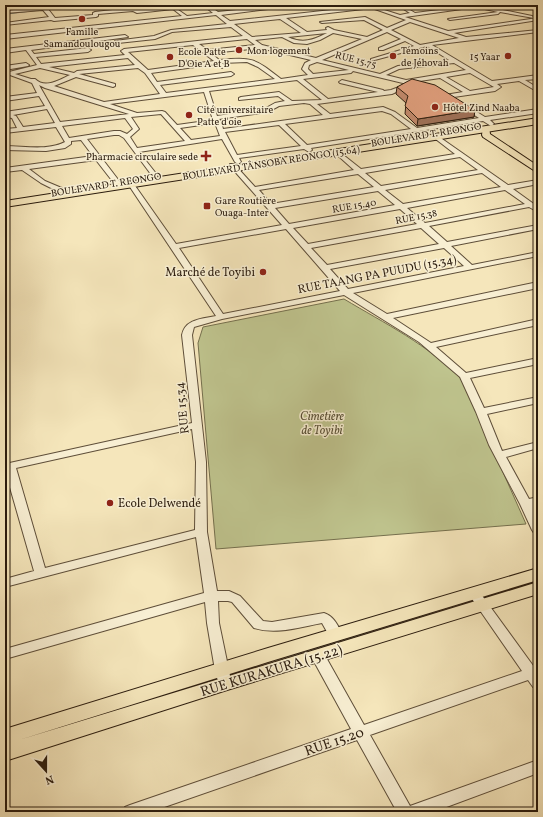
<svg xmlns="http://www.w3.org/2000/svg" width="543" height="817" viewBox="0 0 543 817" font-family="Vollkorn,serif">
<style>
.green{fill:#bfc48e;stroke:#75704e}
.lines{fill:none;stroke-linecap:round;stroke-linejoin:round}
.stream{stroke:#727d76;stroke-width:1.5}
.minor-casing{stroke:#5e4e39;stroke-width:2}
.major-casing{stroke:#2b1c0e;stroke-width:2}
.highway-casing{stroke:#2b1c0e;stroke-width:2}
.minor{fill:#f8efd3;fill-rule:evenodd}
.major{fill:#f5e6bb;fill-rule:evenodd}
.highway{fill:#f5e6bb;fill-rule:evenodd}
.wall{fill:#c88e72;stroke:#2b1c0e}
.shaded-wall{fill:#a2745c;stroke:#2b1c0e}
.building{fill:#e8a584;stroke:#2b1c0e}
.poi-dot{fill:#8f2418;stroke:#f8efd3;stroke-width:1.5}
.labels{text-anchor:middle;stroke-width:3;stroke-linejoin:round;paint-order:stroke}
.far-poi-label{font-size:10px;fill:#2b1c0e;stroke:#f8efd3;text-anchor:start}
.far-street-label{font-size:10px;fill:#2b1c0e;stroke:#f8efd3}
.poi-label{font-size:12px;fill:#2b1c0e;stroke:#f8efd3;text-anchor:end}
.street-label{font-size:12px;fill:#2b1c0e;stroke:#f8efd3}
.park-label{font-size:12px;font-style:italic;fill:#574e34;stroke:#f8efd3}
.near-street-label{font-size:14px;fill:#2b1c0e;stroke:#f8efd3}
</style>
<rect width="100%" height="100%" fill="#f5e6bb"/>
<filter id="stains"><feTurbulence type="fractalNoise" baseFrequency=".005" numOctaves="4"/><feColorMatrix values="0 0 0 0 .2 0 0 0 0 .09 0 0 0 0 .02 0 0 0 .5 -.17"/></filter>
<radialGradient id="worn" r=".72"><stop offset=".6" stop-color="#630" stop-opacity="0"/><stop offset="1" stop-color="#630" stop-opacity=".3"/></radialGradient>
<path class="green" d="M209,5H284L218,12Z
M344,299C384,323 429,345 462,380L526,524L216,549L198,343L203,327Z"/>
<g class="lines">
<path class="stream" d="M34,8L40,7L38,5
M64,8L93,5
M5,14L38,10"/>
<defs>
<path id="minor" d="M40,5H44L46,7L80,5L48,9L55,18L93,15V13L95,12L130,8L127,5H132L138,10L174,7L187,16L213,13L203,5H208L218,12L285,5H300L221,15L230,21L377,5H391L378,8L400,15L410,13L397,5H402L415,13L479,5L532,16L534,18L500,12L498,14L450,20L448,19L498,12L476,7L405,17L448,31L538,18V20L454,33L466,37L538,30V32L432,45L492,81L538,75V79L525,80L538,88V92L519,81L497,84L501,87L495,91L447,98L445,97V95L463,92L440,78L413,82L422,85L419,87L411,85L392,94L317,104L330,114L383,107L395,112L417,128L479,118L462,107V105L464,104L485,117L538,109V113L490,120L494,124L491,126L483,121L311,148L312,150L309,152L304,149L239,158L241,162L238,164L235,162L222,139L139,152L158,176L155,178L153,177L124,138L119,135H114L87,139L123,186L117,187L96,160L29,169L45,181L64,189L65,191L61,193L41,183L22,170L5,172V168L93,156L81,140L71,141V144L65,148L46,151L5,150V146C25,146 47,151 65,142L56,127L5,133V129L17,128L12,118L5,117V112L45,106L39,96L5,101V97L37,93L32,83L10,75L5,77V73L37,65L26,50L5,53V49L125,35L128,37L31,50L34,54L88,48L91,50L88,52L36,57L41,64L125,55L121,51L124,49L243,36L231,27L172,32L155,39L118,43L115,41L154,36L171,30L227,24L216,15L5,39V35L182,16L173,9L137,13L133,11L98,14V16L96,17L54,21L51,20L5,25V23L49,17L43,10L5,13V11L41,7ZM372,8L406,20L387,28L365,17L320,22L322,23L364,20L383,30L367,37L334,30L328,27L326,28L327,30L307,32L286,18ZM280,19L301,33L252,37L234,24ZM410,22L459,38L420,45L391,30ZM387,32L401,39L379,48V50H383L405,41L414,46L371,59V61L427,46L449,60L398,66L380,74L322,60ZM327,33C314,40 302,44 288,37ZM333,33L362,39L316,58L262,45L255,40L282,37L294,43L307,44L320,40ZM247,39L255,45L208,50L199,44ZM193,45L214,61L148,70L128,52ZM260,48L311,60L305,63L302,69L308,75L281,79C254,58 253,57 219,60L211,53ZM128,58L135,65L77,71L74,73L49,67ZM247,62L258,67L275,79L166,93L160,85L231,76L234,74L231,72L157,82L151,73L217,64L222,68L225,66L222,63ZM317,62L349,70L313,74L308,69L309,65ZM454,63L466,70L406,80L386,75L399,69ZM40,68L70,75C59,80 45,89 35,79H31L15,74ZM138,68L145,73L160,94L104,102L54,86L76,77L113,87L115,86V84L79,74ZM353,71L407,84L391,90L384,91L383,90L342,80L339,82L340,83L378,92L328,99L303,79L351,73ZM470,73L494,87L470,91L446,77ZM297,80L322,100L292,101L279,92L241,97L239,98V100L278,96L285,101L275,103L266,108L217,116L209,91ZM39,85L45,88L129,114L60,122ZM204,92L213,120L177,125L165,112L162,111L137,113L110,104ZM304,103L310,104L323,115L223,129L221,121L219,119L268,112L279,106ZM47,109L55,123L23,127L16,116L13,115ZM382,111L391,114L411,129L307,145L285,124ZM161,114L185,141L137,148L130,137L139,129L131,117ZM125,118L133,129L127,134L120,131H114L69,138L62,126ZM215,123L220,136L191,140L180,128ZM279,125L301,146L237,155L225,132Z
M519,5L538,7V9L521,6Z
M26,63L29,65L28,66L5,70V66Z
M435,134L508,185L538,180V184L513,189L538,207V212L529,207L429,226L447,242L538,225V229L451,246L472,265L538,252V256L353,293L387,314L538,282V288L393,318L431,343L538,319V325L436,347L466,373L538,358V364L470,378L484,408L538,397V403L487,414L502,451L538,442V448L506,457L529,499L538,497V505L533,506L538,518V534L534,533L532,530L520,504L489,445L476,412L460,377L419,342L344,295L222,319L194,327L192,335L206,462L207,532L217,591H229L240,596L263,621L272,622L324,613C334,616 338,626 343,635L341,639L336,640L331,639L322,623C300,627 276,635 254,628L232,602L228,601H218L219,623L230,676L228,680L223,681L218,680L216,676L207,623L205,602L5,659V649L204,593L196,537L5,587V579L34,571L5,470V464L192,423L182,335C185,319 202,319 216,316L126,181L127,180H131L176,244L282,225L230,166V164H234L255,187L354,170L335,153V151L337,150L361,169L455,154L433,137L432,136ZM460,157L478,170L381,186L365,173ZM482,173L501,187L403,204L385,190ZM358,174L374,187L271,204L259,190ZM505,190L525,204L425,223L407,208ZM378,191L395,205L289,224L275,208ZM400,209L417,224L308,244L293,228ZM421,228L439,244L327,265L311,248ZM286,229L340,291L223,314L179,248ZM444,248L464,266L348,289L330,269ZM192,429L196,462L195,530L45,568L16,468Z
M474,588L478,590L534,667L538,666V688L533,687L528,680L370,735L410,806L538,760V773L433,812H397L357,740L150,812H122L125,807L130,805L351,729L311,656L313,652L318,651L323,652L364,725L522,671L470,596L468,593L470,590Z"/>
<path id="major" d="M483,127H489L490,134L538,166V173L483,137L482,135Z
M538,568V580L268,662L19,740L538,582V594L224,691L5,761V729L268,648Z"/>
<path id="highway" d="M538,118V124L5,207V201Z"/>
</defs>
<use href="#minor" class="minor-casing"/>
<use href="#major" class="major-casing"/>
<use href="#highway" class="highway-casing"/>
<use href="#minor" class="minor"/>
<use href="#major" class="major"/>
<use href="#highway" class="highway"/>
</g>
<path class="wall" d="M397,87L475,110L474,117L417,126L405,114L406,103L396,94Z"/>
<path class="shaded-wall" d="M475,110L474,117L417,126L418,119Z"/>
<path class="building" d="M412,79L435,85L475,110L418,119L405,106L408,96L397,87Z"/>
<g class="poi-dot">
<circle cx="82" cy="19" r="4"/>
<circle cx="239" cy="50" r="4"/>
<circle cx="393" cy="56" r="4"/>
<circle cx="508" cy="56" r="4"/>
<circle cx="170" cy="57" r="4"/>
<circle cx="435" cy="107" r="4"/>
<circle cx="189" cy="115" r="4"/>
<path d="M204 150h4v4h4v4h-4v4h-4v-4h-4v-4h4z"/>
<rect x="203" y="202" width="8" height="8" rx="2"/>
<circle cx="263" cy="272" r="4"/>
<circle cx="110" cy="503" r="4"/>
</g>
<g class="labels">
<g class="far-poi-label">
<text x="82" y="35" text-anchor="middle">Famille<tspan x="82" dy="12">Samandoulougou</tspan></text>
<text x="247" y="54">Mon logement</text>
<text x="401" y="54">Témoins<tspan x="401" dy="12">de Jéhovah</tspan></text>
<text x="178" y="55">Ecole Patte<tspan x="178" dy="12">D'Oie A et B</tspan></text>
<text x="500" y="60" text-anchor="end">15 Yaar</text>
<text x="443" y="111">Hôtel Zind Naaba</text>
<text x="197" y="113">Cité universitaire<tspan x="197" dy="12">Patte d'oie</tspan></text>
<text x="198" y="160" text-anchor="end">Pharmacie circulaire sede</text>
<text x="215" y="204">Gare Routière<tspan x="215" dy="12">Ouaga-Inter</tspan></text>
</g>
<g class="far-street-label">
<text transform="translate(356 59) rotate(14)" y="4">RUE 15.75</text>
<text transform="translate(426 134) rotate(-9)" y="4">BOULEVARD T. REONGO</text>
<text transform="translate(271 162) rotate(-9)" y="4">BOULEVARD TÂNSOBA REONGO (15.64)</text>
<text transform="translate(106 184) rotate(-9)" y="4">BOULEVARD T. REONGO</text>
<text transform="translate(354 205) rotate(-10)" y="4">RUE 15.40</text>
<text transform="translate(416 216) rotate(-11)" y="4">RUE 15.38</text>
</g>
<g class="poi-label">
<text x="255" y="276">Marché de Toyibi</text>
<text x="118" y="507" text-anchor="start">Ecole Delwendé</text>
</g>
<g class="street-label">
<text transform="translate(377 274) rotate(-11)" y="4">RUE TAANG PA PUUDU (15.34)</text>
<text transform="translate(182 408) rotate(-96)" y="4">RUE 15.34</text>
</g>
<g class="park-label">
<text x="322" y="420">Cimetière<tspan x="322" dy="14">de Toyibi</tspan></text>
</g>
<g class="near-street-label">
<text transform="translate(271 670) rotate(-17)" y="5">RUE KURAKURA (15.22)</text>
<text transform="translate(334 741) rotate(-19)" y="5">RUE 15.20</text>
</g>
</g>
<rect width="543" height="817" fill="none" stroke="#f5e6bb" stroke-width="20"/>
<rect x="6" y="6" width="531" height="805" fill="none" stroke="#2b1c0e" stroke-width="2"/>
<rect x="10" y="10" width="523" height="797" fill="none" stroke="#2b1c0e"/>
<g transform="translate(46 771) rotate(159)" stroke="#f8efd3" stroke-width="3" paint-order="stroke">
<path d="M0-3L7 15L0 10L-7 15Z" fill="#2b1c0e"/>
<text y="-6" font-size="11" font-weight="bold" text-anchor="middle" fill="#2b1c0e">N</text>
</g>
<rect width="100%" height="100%" filter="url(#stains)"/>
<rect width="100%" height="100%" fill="url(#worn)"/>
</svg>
